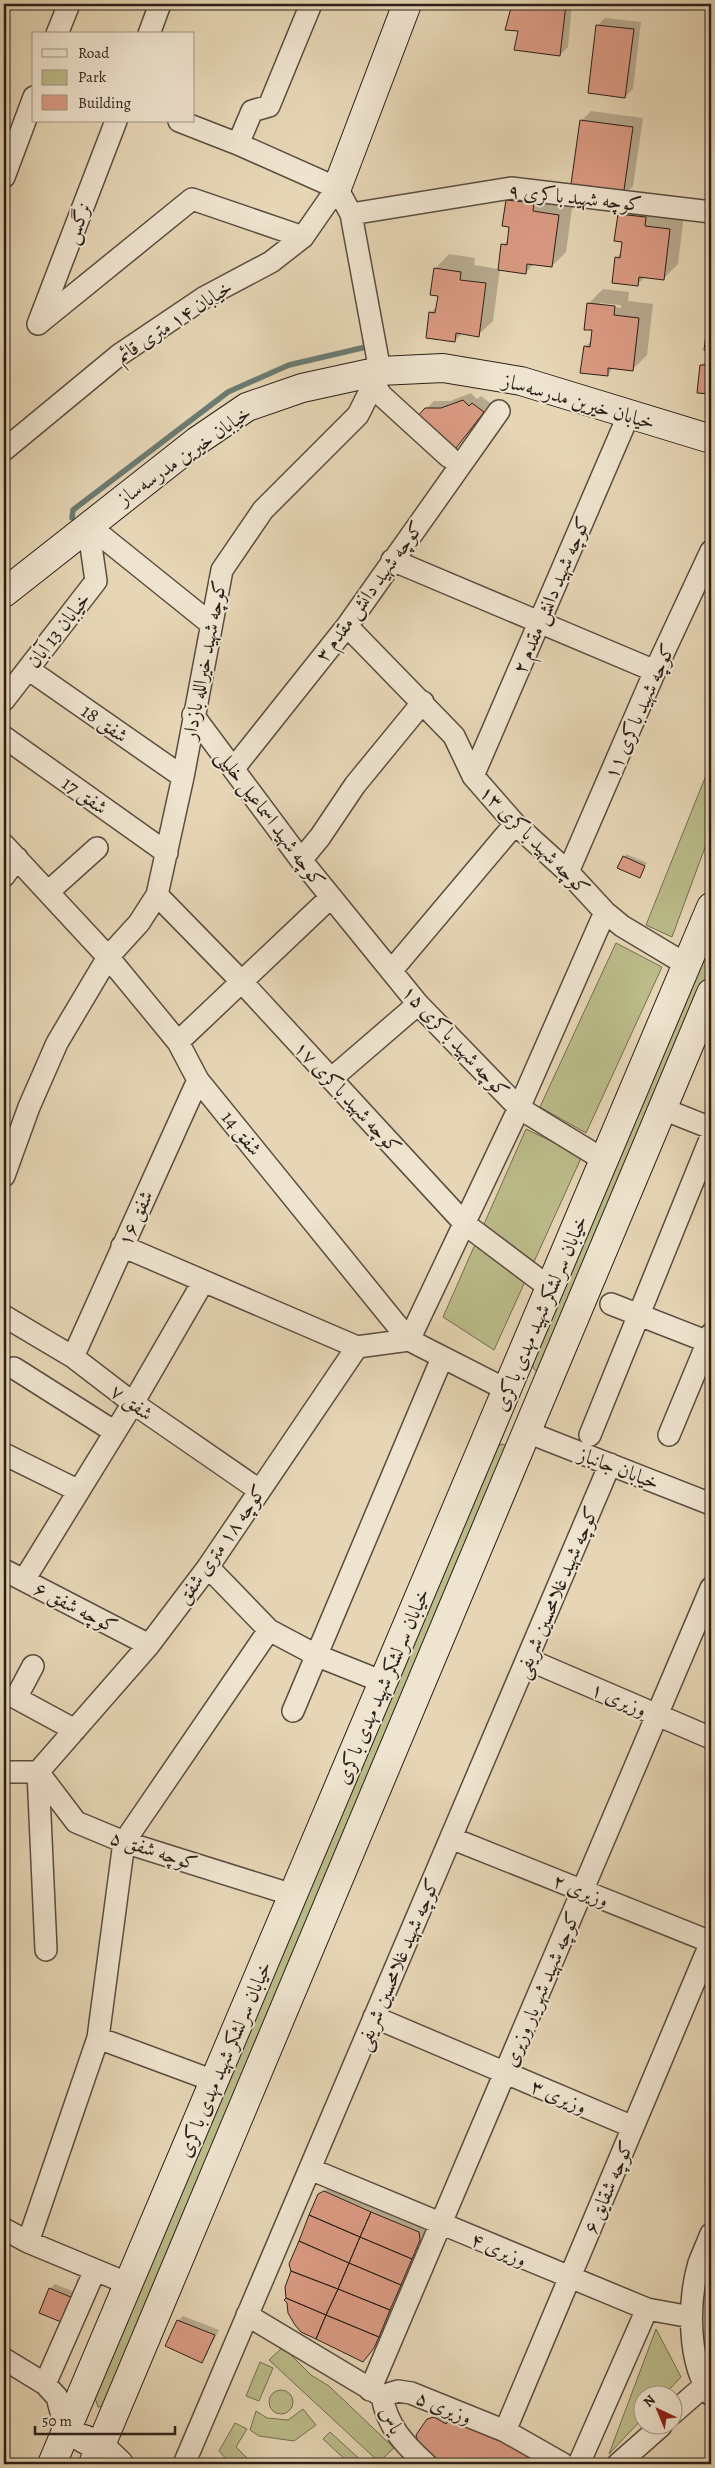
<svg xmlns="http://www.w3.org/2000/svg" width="715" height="2468" viewBox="0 0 715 2468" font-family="Alegreya,Amiri,serif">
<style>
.green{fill:#bbbc8a;stroke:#736e52}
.shadow{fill:#0003;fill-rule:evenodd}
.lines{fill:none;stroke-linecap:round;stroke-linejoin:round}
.stream{stroke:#6b7b72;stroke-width:5.5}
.building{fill:#dc9c85;stroke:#2b1f19}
.street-casing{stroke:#5a4d40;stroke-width:24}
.secondary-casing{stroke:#2b1f19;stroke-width:30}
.street{stroke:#efe4cf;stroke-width:21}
.secondary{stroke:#efe4cf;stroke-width:28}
.labels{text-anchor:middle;stroke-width:4;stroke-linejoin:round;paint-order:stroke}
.street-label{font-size:20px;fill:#2b1f19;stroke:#efe4cf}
</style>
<rect width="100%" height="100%" fill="#e6d6b5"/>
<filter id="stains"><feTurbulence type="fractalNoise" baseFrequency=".004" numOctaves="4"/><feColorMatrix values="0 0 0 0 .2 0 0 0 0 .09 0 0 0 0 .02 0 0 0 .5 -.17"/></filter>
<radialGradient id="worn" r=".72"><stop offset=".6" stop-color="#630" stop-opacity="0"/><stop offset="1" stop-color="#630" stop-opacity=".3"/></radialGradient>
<path class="green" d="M711,763V831L672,937L646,925Z
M616,943L662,967L586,1133L540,1107Z
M711,943V970L542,1369L537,1372L533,1368V1361Z
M526,1129L582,1156L494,1350L443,1317Z
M501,1444L509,1446L105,2406L98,2407L95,2398L495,1450Z
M656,2329L681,2377L664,2395L642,2396V2419L609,2454Z
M283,2347L311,2375L329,2386L394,2448L379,2462L269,2360Z
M260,2362L273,2368L259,2401L246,2396Z
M269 2402a12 12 0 1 1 24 0a12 12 0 1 1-24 0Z
M303,2409L316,2425L294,2441L259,2436L250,2430L256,2411L267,2418L288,2420Z
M235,2423L247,2429L236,2447L247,2458L242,2464H226L228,2461L219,2451Z
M330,2432L365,2464H350L323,2439Z"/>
<path class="shadow" d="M513,4H572L568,47L560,55L519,30L507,29Z
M605,18L641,22L633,89L625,97L598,25Z
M591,111L643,118L633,186L623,196L581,121Z
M522,186L573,201L566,252L552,266L534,264L526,272L500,269L493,321L478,335L462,333L455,341L430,313L438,305L439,295L435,269L449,254L475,258L474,265L499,269L503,245L509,239L511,226L507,200Z
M634,200L684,215L678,264L664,278L646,276L638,284L616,258L622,252L623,241L619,214Z
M603,289L629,292L628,301L653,304L647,355L633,369L614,367L607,375L585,347L592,340L593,329L589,303ZM600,303L621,305V308L600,305Z
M711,322V393L699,392L701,366L709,358L708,326Z
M471,393L477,399L481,396L490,403L453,450L426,409L434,401H450Z
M626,854L647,863L639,876L619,867Z
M330,2187L424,2227L425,2234L419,2251L386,2328L368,2355L296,2324L286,2300L319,2195Z
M55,2284L82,2295L71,2318L50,2289Z
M183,2316L219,2330L206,2356L201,2362L178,2321Z
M439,2409L556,2464H439L426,2452L428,2420Z"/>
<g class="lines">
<path class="stream" d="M72,518L73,510L228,392L289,365L366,347L365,341"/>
</g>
<path class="building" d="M512,4H566L560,56L514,50L518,31L505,30Z
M596,25L634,29L625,98L588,93Z
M580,120L633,127L623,197L570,191Z
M506,200L534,203L533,211L559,215L552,267L527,264L526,274L498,270L501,244L507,245L509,227L502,226Z
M618,214L646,217L645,226L670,229L664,280L639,277L638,286L612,283L615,257L620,258L622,242L614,241Z
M434,268L461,272L460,280L486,283L479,337L456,333L455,342L426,338L429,312L435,313L438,296L430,295Z
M587,303L615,306L614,315L639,318L633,371L608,368V376L580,373L584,346L590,347L592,330H584Z
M707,325L711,326V394L697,393L700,365H707L708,352L704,350Z
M463,400L469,406L472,403L484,412L453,452L416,418L425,408H441Z
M623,856L645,866L640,878L617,868Z
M324,2191L371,2212L360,2237L309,2215L318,2194Z
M371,2212L419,2232L420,2240L412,2259L360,2237Z
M309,2215L360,2237L349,2263L299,2241Z
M360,2237L412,2259L401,2285L349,2263Z
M299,2241L349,2263L338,2289L291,2271L289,2264Z
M349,2263L401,2285L390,2310L338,2289Z
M291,2271L338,2289L326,2315L286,2298L285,2287Z
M49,2288L78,2300L66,2324L39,2313Z
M338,2289L390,2310L379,2337L326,2315Z
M286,2298L326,2315L316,2339L301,2332L295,2325L288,2313L287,2303L284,2300Z
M326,2315L379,2337L374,2348L363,2362L316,2339Z
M177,2320L215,2335L202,2363L165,2346Z
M434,2417L446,2424L450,2419L538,2455L544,2464H438L424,2452L426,2448L418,2443L416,2435L427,2419Z"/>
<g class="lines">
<defs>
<path id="street" d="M57,34L69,4
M149,34L160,4
M238,144L252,111L269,106L311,4
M4,177L34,97
M351,214L511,188L711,212
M38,324L192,199L303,237
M38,324L116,121
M374,383L381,395L449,457
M4,450L119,355L205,297L271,262L303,237L337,188
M88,525L211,624
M392,560L655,671
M347,626L454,736L473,776L515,824L568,872L605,912L622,926L687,965
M28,669L183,777
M4,700L96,581L88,525
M193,715L301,860L418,1004L519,1108L604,1160
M4,737L167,853
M234,768L347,626L499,411
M473,776L629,414
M4,845L108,957L178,1042L198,1080L409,1340L507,1390
M301,860L320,837L355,785L423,702
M568,872L655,671L711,551
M4,876L17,858
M48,892L97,848
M157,895L241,981L465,1224L550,1288
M392,970L515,824
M178,1042L331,897
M331,1079L418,1004
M663,1109L711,1128
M4,1176L29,1107L57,1043L108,957L139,923L157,895L183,777L222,570L263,510L358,415L380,371L351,214L337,188L238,144L179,121
M122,1246L357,1347
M611,1304L711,1343
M4,1316L73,1357L133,1403L259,1490
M73,1357L198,1080
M14,1368L115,1432
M527,1432L711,1504
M590,1435L711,1137
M669,1435L711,1334
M4,1454L77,1490
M208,1567L269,1630L318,1656L383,1682
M4,1570L149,1645
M24,1580L133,1403L203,1282
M527,1659L711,1738
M33,1666L16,1698L75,1730
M293,1711L442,1358
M4,1772H38
M38,1772L149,1645L208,1567L357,1347L409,1340L519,1108L605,912
M38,1772L76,1822L124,1842L293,1895
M38,1772L46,1950
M451,1838L711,1942L505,2431
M374,2017L633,2127
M98,2038L214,2081
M310,2169L647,2309L691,2317
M4,2229L28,2242L129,2284
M711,2234C707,2244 703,2253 699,2263C688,2300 687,2363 711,2395
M28,2242L98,2038L124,1842L269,1630
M247,2315L382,2396L398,2391L411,2393L505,2431L563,2464
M4,2359L45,2384L57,2397L66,2431
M45,2384L95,2270
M370,2390L711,1588
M382,2396C387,2426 404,2444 426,2464
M672,2414L704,2386
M184,2464L610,1464
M582,2464L581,2459L647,2309
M618,2464L661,2426"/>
<path id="secondary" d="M337,188L407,4
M4,593L197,441L247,407L302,388L380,371L443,368L521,381L711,439
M84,2439L100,2446L119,2464
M52,2464L711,907
M93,2464L711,993"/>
</defs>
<use href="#street" class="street-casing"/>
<use href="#secondary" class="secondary-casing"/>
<use href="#street" class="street"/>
<use href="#secondary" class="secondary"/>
</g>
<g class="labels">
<g class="street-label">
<text transform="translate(575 197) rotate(6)" y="7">کوچه شهید باکری ۹</text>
<text transform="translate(77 223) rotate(-69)" y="7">نرگس</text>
<text transform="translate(174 321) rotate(-33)" y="7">خیابان ۱۴ متری قائم</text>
<text transform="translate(579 401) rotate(16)" y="7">خیابان خیرین مدرسه‌ساز</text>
<text transform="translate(184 455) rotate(-35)" y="7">خیابان خیرین مدرسه‌ساز</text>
<text transform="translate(369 591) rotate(-54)" y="7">کوچه شهید دانش مقدم ۳</text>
<text transform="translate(551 595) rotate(-67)" y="7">کوچه شهید دانش مقدم ۲</text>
<text transform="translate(58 630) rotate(-52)" y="7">خیابان 13 آبان</text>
<text transform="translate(204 660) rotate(-79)" y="7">کوچه شهید خیرالله بازدار</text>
<text transform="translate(639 711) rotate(-66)" y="7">کوچه شهید باکری ۱۱</text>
<text transform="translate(105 723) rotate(35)" y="7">شفق 18</text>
<text transform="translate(85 795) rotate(35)" y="7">شفق 17</text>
<text transform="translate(271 818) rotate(53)" y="7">کوچه شهید اسماعیل خلیلی</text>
<text transform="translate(535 840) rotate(45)" y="7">کوچه شهید باکری ۱۳</text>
<text transform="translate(456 1041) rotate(47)" y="7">کوچه شهید باکری ۱۵</text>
<text transform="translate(348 1097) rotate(47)" y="7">کوچه شهید باکری ۱۷</text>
<text transform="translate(242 1133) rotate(51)" y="7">شفق 14</text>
<text transform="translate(135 1218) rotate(-66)" y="7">شفق ۱۶</text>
<text transform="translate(540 1313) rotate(-67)" y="7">خیابان سرلشکر شهید مهدی باکری</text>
<text transform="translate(132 1402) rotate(36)" y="7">شفق ۷</text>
<text transform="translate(619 1468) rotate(21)" y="7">خیابان جانباز</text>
<text transform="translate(221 1544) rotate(-55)" y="7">کوچه ۱۸ متری شفق</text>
<text transform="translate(556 1592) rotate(-67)" y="7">کوچه شهید غلامحسین شریفی</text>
<text transform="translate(76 1607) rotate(27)" y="7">کوچه شفق ۶</text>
<text transform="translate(382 1686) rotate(-67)" y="7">خیابان سرلشکر شهید مهدی باکری</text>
<text transform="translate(619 1699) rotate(23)" y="7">وزیری ۱</text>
<text transform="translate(154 1850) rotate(18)" y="7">کوچه شفق ۵</text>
<text transform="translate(581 1890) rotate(22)" y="7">وزیری ۲</text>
<text transform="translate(397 1964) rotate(-67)" y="7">کوچه شهید غلامحسین شریفی</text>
<text transform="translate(541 1989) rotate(-67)" y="7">کوچه شهید شهریار وزیری</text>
<text transform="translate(224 2059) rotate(-67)" y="7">خیابان سرلشکر شهید مهدی باکری</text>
<text transform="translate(559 2096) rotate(23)" y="7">وزیری ۳</text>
<text transform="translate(608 2187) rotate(-67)" y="7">کوچه شقایق ۶</text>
<text transform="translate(499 2249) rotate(23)" y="7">وزیری ۴</text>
<text transform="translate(444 2407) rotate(22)" y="7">وزیری ۵</text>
<text transform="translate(392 2420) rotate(64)" y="7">یاس</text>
</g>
</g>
<rect width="715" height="2468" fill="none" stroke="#e6d6b5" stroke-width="20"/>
<rect x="5" y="5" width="705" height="2458" fill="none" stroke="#2b1f19" stroke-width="2.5"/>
<rect x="10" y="10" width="695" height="2448" fill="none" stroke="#2b1f19"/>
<rect x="32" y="32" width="162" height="90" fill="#efe4cf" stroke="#a19586"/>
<rect x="42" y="49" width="25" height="8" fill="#efe4cf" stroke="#a19586"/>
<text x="78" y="58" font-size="15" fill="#2b1f19">Road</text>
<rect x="42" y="70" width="25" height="15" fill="#bbbc8a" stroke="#a19586"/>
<text x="78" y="82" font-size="15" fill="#2b1f19">Park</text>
<rect x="42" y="95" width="25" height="15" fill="#dc9c85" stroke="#a19586"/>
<text x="78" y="108" font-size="15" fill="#2b1f19">Building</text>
<g transform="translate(658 2410) rotate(316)"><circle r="24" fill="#efe4cf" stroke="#a19586"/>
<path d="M0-4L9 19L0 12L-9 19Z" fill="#8f2418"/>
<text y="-8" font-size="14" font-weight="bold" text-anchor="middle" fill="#2b1f19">N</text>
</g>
<path d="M35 2426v8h140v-8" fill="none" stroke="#2b1f19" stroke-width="2.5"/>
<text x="42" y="2426" font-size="15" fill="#2b1f19" stroke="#efe4cf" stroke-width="4" paint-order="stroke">50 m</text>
<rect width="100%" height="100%" filter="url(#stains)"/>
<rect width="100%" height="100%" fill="url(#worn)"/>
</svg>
